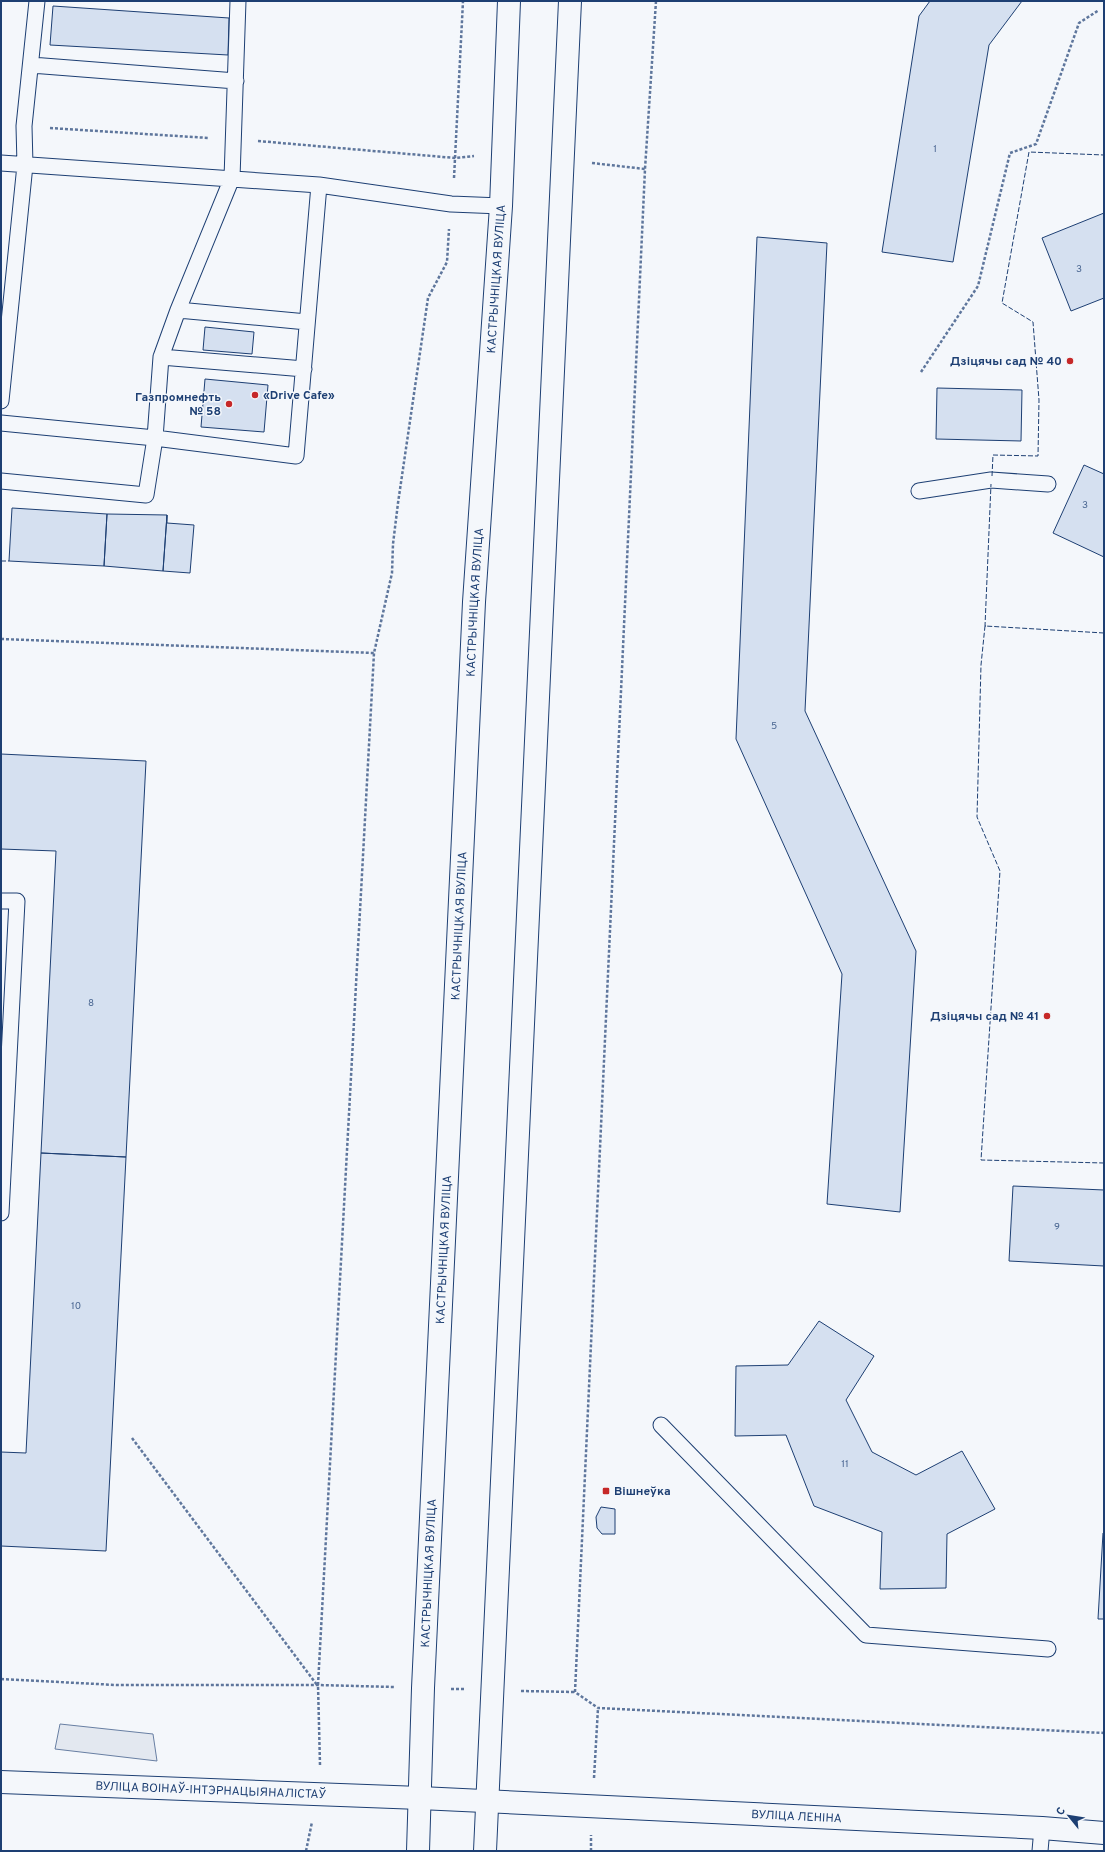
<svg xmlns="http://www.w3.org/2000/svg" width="1105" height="1852" viewBox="0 0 1105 1852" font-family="Overpass,sans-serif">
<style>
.parking{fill:#e3e8f0;stroke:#687fa3}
.building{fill:#d5e0f0;stroke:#1d3f73}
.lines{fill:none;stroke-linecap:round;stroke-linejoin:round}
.service-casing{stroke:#1d3f73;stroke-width:17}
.tertiary-casing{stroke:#1d3f73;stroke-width:24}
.secondary-casing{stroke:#1d3f73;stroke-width:24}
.path{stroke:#5e769c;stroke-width:2.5;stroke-dasharray:3 2;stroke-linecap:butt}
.service{stroke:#f4f7fb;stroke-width:15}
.tertiary{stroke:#f4f7fb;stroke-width:22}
.secondary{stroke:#f4f7fb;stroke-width:22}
.fence{stroke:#1d3f73;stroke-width:1;stroke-dasharray:5 2;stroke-linecap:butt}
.poi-dot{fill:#c62828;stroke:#f4f7fb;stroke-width:1.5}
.labels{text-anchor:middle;stroke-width:3;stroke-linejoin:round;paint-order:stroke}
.number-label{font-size:10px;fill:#4b6792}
.street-label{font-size:12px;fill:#1d3f73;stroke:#f4f7fb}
.poi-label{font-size:12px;font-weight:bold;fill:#1d3f73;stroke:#f4f7fb;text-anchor:end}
</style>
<rect width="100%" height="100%" fill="#f4f7fb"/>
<path class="parking" d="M60,1724L153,1734L157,1761L55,1749Z"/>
<path class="building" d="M930,1H1022L989,45L953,262L882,252L919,16Z
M53,6L229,18L228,55L50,45Z
M1104,213V298L1071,311L1042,238Z
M757,237L827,243L805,711L916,951L900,1212L827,1204L842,974L736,739Z
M205,327L254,332L252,354L203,350Z
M205,379L268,385L264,432L201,427Z
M937,388L1022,390L1021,441L936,439Z
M1084,465L1104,474V557L1053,533Z
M12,508L107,514L104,566L9,561Z
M107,514L167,515L163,571L104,566Z
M167,515V523L194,525L190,573L163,571Z
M1,754L146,761L126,1157L41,1153L56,851L1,849Z
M41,1153L126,1157L106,1551L1,1546V1452L26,1453Z
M1013,1186L1104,1190V1266L1009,1261Z
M819,1321L874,1356L846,1400L872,1452L916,1475L962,1451L995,1509L947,1534L946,1588L880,1589L882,1532L814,1506L786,1435L735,1436L736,1366L788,1365Z
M601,1507L615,1509V1534H602L597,1528L596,1517Z
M1103,1533H1104V1619H1098Z"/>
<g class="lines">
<defs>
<path id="service" d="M31,65L236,81
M1,163L319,185L451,204L501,206
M178,310L232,178L238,1
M307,322L178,310L161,357L155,438L296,456L319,185
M161,357L304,369
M1,401L25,165L24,126L37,1
M1,423L155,438L146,495L1,481
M919,491L991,480L1048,484
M1,901H17L1,1213
M661,1425L866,1635L1048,1649
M1040,1851L1042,1828"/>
<g id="tertiary">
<path id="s1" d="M1,1782L420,1798"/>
</g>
<g id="secondary">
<path id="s2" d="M420,1798L1042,1828L1104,1833"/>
<path id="s3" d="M418,1851L423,1688L474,602L501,206L509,1"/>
<path d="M485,1851L570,1"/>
</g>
</defs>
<use href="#service" class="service-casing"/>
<use href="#tertiary" class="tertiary-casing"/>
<use href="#secondary" class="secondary-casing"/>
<path class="path" d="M656,1L645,169L575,1692L598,1708L1104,1733
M50,128L209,138
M258,141L455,158L474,156
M592,163L645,169
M454,178L463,1
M921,372L978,286L1010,153L1036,144L1079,23L1099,10
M1,639L374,653
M132,1438L317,1685
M1,1679L116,1685H318L394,1687
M451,1689H464
M521,1691L575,1692
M320,1765L318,1685L374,653L392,573L393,544L398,503L428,298L447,262L449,229
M594,1778L598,1708
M306,1851L312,1822
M591,1851V1835"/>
<use href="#service" class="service"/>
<use href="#tertiary" class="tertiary"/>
<use href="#secondary" class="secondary"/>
<path class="fence" d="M992,476L993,455L1038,456L1039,400L1033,322L1002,303L1029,152L1104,155
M1,561H9
M986,626H985L991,484
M1104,633L985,626L981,665L977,817L1000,871L981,1160L1104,1163"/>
</g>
<g class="poi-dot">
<circle cx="1070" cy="361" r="4"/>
<circle cx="255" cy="395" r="4"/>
<circle cx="229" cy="404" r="4"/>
<circle cx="1047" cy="1016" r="4"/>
<rect x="602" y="1487" width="8" height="8" rx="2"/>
</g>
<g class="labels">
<g class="number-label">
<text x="935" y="152">1</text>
<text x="1079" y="272">3</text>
<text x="1085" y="508">3</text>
<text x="774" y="729">5</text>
<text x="91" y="1006">8</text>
<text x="1057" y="1230">9</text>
<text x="76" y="1309">10</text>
<text x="845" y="1467">11</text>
</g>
<g class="street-label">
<text dy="4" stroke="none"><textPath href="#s3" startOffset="1574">КАСТРЫЧНІЦКАЯ ВУЛІЦА</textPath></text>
<text dy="4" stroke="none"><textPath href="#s3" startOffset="1250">КАСТРЫЧНІЦКАЯ ВУЛІЦА</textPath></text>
<text dy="4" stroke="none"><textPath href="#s3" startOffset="926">КАСТРЫЧНІЦКАЯ ВУЛІЦА</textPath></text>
<text dy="4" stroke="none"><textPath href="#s3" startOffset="602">КАСТРЫЧНІЦКАЯ ВУЛІЦА</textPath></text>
<text dy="4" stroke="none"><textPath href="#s3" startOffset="278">КАСТРЫЧНІЦКАЯ ВУЛІЦА</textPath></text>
<text dy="4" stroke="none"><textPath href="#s1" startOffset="210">ВУЛІЦА ВОІНАЎ-ІНТЭРНАЦЫЯНАЛІСТАЎ</textPath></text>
<text dy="4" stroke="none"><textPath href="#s2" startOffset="377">ВУЛІЦА ЛЕНІНА</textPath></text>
</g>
<g class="poi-label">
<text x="1062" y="365">Дзіцячы сад № 40</text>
<text x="263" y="399" text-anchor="start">«Drive Cafe»</text>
<text x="221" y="401">Газпромнефть<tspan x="221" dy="14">№ 58</tspan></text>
<text x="1039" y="1020">Дзіцячы сад № 41</text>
<text x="614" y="1495" text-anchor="start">Вішнеўка</text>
</g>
</g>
<rect width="1105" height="1852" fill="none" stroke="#1d3f73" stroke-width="4"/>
<g transform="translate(1069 1816) rotate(300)" stroke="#f4f7fb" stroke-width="3" paint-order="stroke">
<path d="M0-3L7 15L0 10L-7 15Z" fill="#1d3f73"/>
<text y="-6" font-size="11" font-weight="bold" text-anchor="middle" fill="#1d3f73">С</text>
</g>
</svg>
